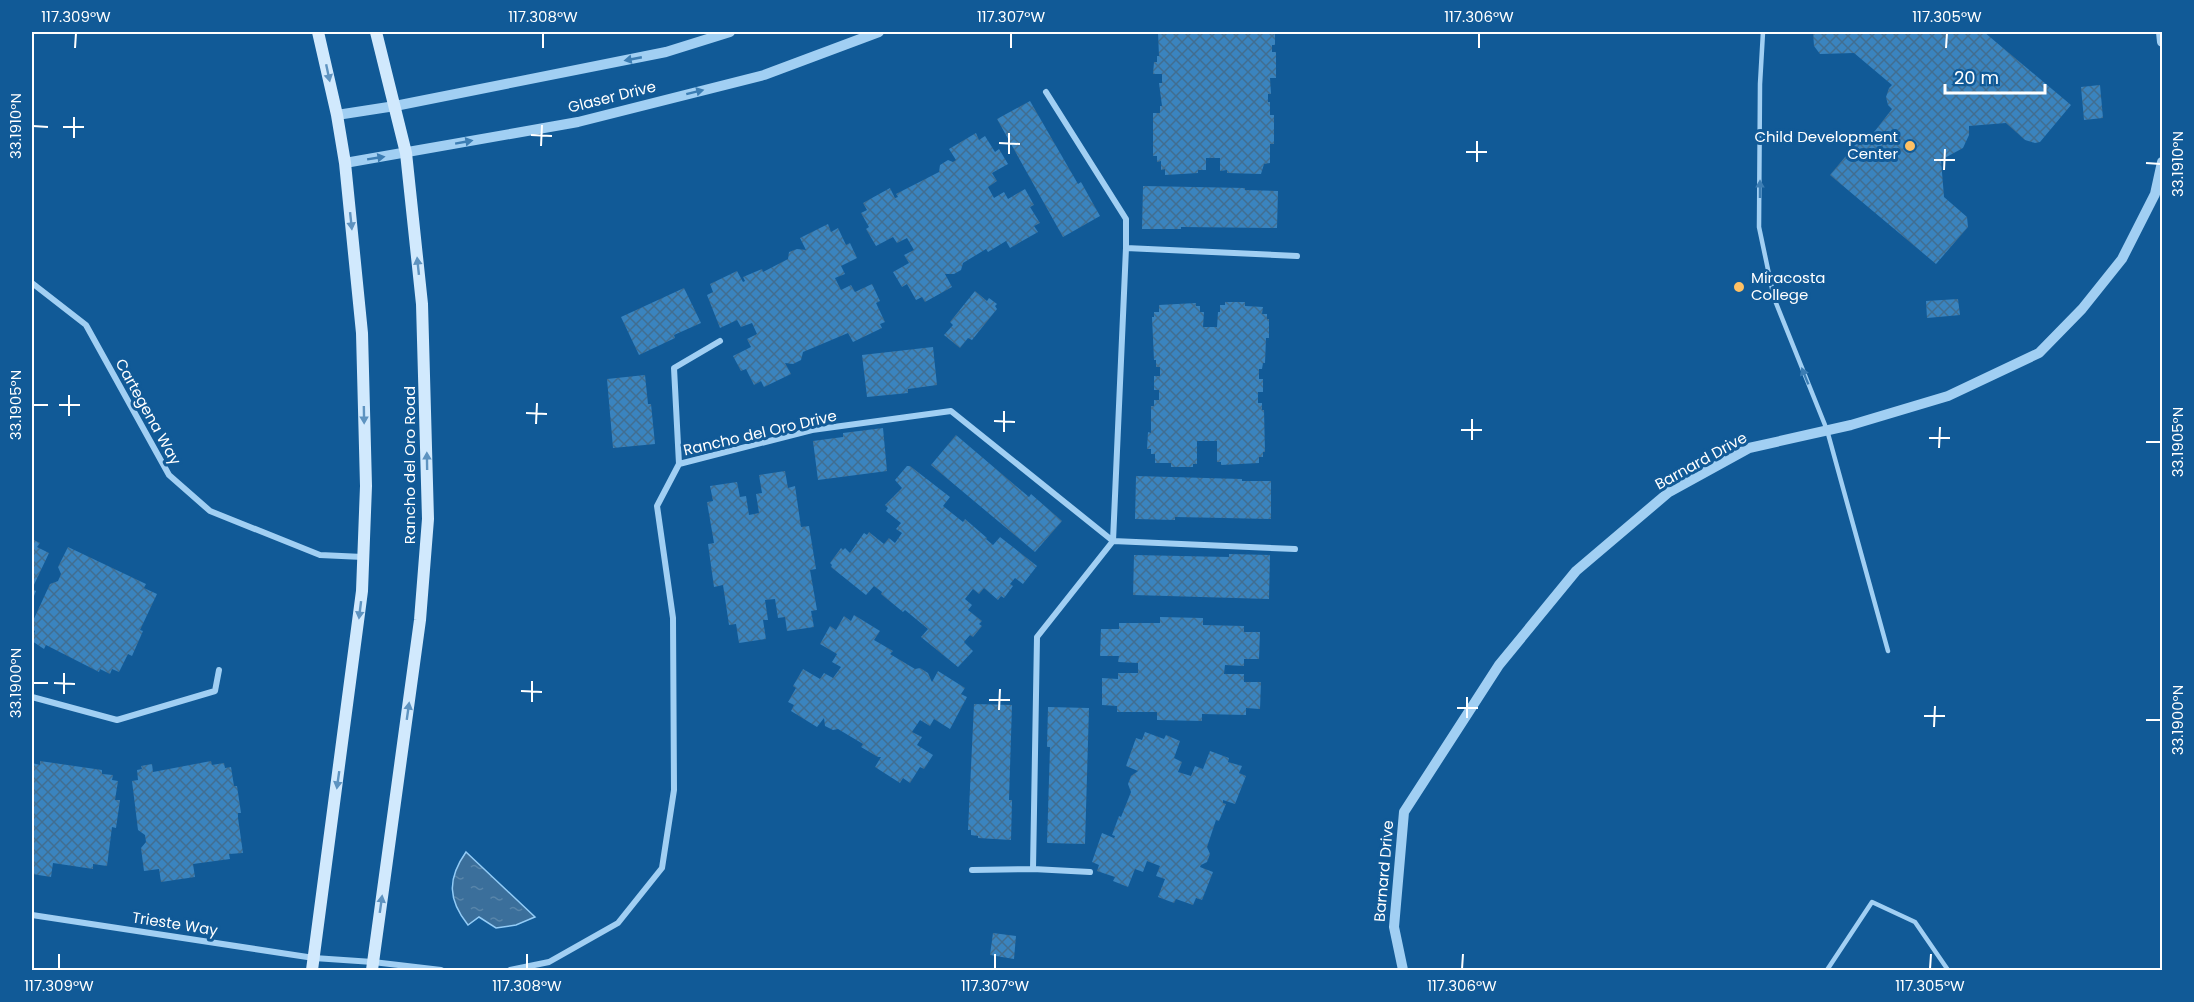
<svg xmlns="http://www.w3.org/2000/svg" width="2194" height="1002" viewBox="0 0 2194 1002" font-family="Poppins,sans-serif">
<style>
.water{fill:url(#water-ripples);stroke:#93ccf7;stroke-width:1.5}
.building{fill:url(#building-cross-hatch)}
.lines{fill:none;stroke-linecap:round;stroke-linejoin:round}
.service{stroke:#a1cff3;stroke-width:4.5}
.minor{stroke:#a1cff3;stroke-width:6}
.tertiary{stroke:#a1cff3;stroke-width:10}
.secondary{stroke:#d1e9fd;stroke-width:12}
.oneway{fill:#3c7db3}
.oneway2{fill:#5e93c0}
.ticks{fill:none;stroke:#fff;stroke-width:2}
.poi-dot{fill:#ffc164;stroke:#115a97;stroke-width:2}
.labels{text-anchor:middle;stroke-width:6;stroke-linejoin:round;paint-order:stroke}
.street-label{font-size:15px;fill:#fff;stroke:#115a97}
.poi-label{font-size:15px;fill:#fff;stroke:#115a97;text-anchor:end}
.neatline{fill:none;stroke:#fff;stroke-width:2}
.ticks-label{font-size:15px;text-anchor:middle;fill:#fff}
</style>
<defs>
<pattern id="water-ripples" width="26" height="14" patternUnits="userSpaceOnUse" patternTransform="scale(1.5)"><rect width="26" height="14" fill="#3b6f9b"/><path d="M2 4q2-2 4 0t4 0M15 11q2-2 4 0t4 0" fill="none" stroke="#5885aa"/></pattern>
<pattern id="building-cross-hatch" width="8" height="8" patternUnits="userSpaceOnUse" patternTransform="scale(1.5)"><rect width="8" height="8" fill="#3a84bf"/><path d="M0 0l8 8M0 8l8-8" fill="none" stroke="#416e91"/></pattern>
</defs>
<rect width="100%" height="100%" fill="#115a97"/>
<path class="water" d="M466,852L535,917L516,925L496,928L479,917L468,925C448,900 447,879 466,852Z"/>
<path class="building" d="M1158,32H1205V33L1275,32V45H1272V52H1276V78H1270L1271,94H1268V102H1270V115H1274V144H1270V163L1264,164L1261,174L1227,173V170L1220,171V158H1206V170H1198V173L1165,175V169L1161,170V161L1157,162V156H1153V113H1160V106H1162L1159,83H1162V74H1153L1154,62H1157V56H1159Z
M1813,32H1984L2071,105L2040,142L2035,143L2025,140L2006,123L1969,126V135L1963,148L1941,160L1944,197L1967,217L1968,227L1936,264L1830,175L1866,132L1871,136L1892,109L1888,105L1886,97L1889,88L1892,85L1854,53L1820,54L1814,46Z
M2100,85L2103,118L2084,120L2081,87Z
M1030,101L1078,184L1081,182L1100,216L1063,237L997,119Z
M976,133L979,140L985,136L995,152L999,149L1008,164L992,173L997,181L988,187L994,198L1004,192L1008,199L1025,189L1034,205L1030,207L1040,223L1034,226L1038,232L1010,248L1006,241L988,252L986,249L963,263L961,270L954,274H945L952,287L925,302L922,297L916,300L907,284L902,287L893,272L909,263L904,255L914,250L907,238L897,243L893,237L876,246L866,229L869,227L861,213L867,210L863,203L890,188L895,198L898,197L896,194L939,172L940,165L948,160L953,162L956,160L949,149Z
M1143,186L1245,188V190L1278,191L1277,228L1181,227V229H1142Z
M828,224L831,232L838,228L846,245L850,243L857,258L841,266L845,274L835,278L841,290L851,285L855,292L872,284L880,301L876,303L885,322L880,324L882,328L853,342L848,333L803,352L801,360L793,364L785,363L791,374L764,387L761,381L754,385L746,369L741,371L733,356L751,347L747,339L757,334L752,323L741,327L737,320L720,328L707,295L713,292L710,284L737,271L743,282L745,281L743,277L762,269L763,272L788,259L789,252L797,249L806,250L800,238Z
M684,288L701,323L674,335L675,338L639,355L621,317Z
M975,291L987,301L989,298L997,304L995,306L997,309L972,340L968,338L960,348L944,335L953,325L950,322Z
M1958,299L1960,315L1927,318L1926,301Z
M1225,302H1245V306L1263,307L1262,314H1267V319H1269V338H1266L1265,363H1263L1262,369H1259V379H1263V392H1258V403H1262V410H1264L1265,452H1263V457H1259V463L1221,465V462H1217V441H1197V464H1193V467H1171V463H1155V454H1151V449H1147L1148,432L1151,433V406H1154V400H1159V390H1154V376H1160V367H1156V360H1154L1152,317H1154V312H1159V305L1196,303V306H1200V312H1204L1203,327H1217L1218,312H1220V305H1225Z
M933,347L937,385L908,389V393L867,397L862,355Z
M645,375L648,404H651L655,444L613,448L607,379Z
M883,428L887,471L818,480L813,441L843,437V433Z
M956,435L1029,497L1031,494L1062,521L1035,552L931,465Z
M907,466H910L950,497L943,506L963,522L965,519L987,538L986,539L993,545L1000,537L1037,566L1023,584L1015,578L1010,584L1013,586L1004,598L1001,596L998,600L984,588L979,594L973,589L965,599L972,605L968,610L982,621L979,624L982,626L973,637L970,635L964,642L973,651L958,667L921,637L928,629L905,610L903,612L881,594L882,592L874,586L866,595L831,567L832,565L830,563L841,548L843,550L845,548L850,553L864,533L867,535L869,532L884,544L889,538L895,543L902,533L896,529L901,523L886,511L888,508L885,505L902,488L895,480Z
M785,471L788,488L795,486L801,527L809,526L816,569L810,570L817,610L811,611L814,627L787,631L785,617L778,618L775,599L765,600L768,620H763L766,639L739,643L736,624L729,625L723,585L714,587L708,544L714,543L707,502L713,501L710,486L737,482L740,497L746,496L749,515L759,513L756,494L762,493L759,475Z
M1136,476L1242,479V481H1271V519L1175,517V520L1135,519Z
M32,539L40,543L37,547L49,553L32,589L36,591L32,601Z
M68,547L146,584L144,588L157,594L140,630L143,631L132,656L128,654L119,672L112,669L110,674L100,669L99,672L46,645L44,649L32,641L35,631L32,629V623L50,584L58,581L61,574L58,567Z
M1229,554L1270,555L1269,599L1133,595L1134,555L1229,557Z
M854,615L880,631L874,640L893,651L890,654L915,669L920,668L928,673L932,682L938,671L965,688L961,694L967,697L950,729L934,719L930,726L920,720L912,732L922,737L917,745L933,755L924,769L920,767L910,783L903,778L900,783L875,767L881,757H878L861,747L863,744L838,729L833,730L825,726L824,718L817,727L791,711L794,705L788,702L796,688L793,686L803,669L820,679L824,673L833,678L841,667L832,662L837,654L820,644L830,626L836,630L844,616L851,621Z
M1160,617L1203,618V625L1244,626V632H1260L1259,659H1244V666L1225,665L1224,674H1244V682H1261L1260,709L1246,708V715L1202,714V721L1157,720V712H1117V706L1102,705V678L1118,679V673H1138V663L1118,662L1119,656H1100L1101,629H1119V623H1160Z
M974,704L1012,705L1009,800H1012L1011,840L978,838V836L971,835V830H968Z
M1048,707L1089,708L1085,844L1047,843L1050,747H1047Z
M1145,732L1164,739L1166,735L1180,741L1174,758L1182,762L1178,772L1191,776L1195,766L1203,769L1210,751L1229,758L1228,762L1242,766L1239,773L1246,776L1235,804L1223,800V803L1226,804L1219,821L1216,820L1207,847L1210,854L1207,862L1201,865L1200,867L1213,872L1202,900L1196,898L1193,905L1176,899L1174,903L1158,897L1165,879L1156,876L1160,866L1147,861L1143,872L1135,869L1128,887L1113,881L1115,877L1097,871L1099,865L1092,862L1102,833L1114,838L1115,836L1112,835L1119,816L1121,817L1131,792L1128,784L1131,776L1138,771L1126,766L1136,738L1142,740Z
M40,761L102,770V774L113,775L112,780L118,781L115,800H120L116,828L112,827L107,866L93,864V869L53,863L51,877L32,874V763L40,765Z
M211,761L212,765L224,763L225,768L231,767L234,786H237L241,813H238V818L243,853L229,854L230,859L193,864L195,877L161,882L159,869L144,871L141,848L146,842L145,835L138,830L132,781L138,780L137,770L142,769L141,766L152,764L153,772Z
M993,933L1016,936L1014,959L990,955Z"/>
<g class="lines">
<path class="service" d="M1763,32L1760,84L1759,227L1774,298L1827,430L1888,651
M1827,970L1872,902L1915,922L1948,970"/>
<path class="minor" d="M1126,248L1297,256
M32,283L86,325L169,475L210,511L320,555L363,557
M679,464L674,368L720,341
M32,697L117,720L215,691L219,670
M1033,869L1037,637L1113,541L1126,248V219L1046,92
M972,870L1033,869L1090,872
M32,915L314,958L373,962L441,970
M510,970L549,962L618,923L662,868L674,790L673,618L657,506L679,464L812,430L951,411L1113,541L1295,549"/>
<path class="tertiary" d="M2161,32L2162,42
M337,115L395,106L666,52L730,32
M345,163L578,122L764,75L879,32
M1403,970L1394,927L1404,812L1499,665L1576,571L1669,492L1749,448L1851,425L1948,396L2039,353L2082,309L2122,259L2155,194L2162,162"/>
<path class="secondary" d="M312,970L362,591L366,486L362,333L345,163L337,115L318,32
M372,970L420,620L428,519L422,304L406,153L376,32"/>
</g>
<defs><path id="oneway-solid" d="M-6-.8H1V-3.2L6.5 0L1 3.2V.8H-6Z" transform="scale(1.5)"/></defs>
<g class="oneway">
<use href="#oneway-solid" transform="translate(633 59) rotate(169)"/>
<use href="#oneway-solid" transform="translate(695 92) rotate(-14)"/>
<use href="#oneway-solid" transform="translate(464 142) rotate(-10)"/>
<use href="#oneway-solid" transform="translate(376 158) rotate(-9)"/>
<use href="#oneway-solid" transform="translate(1760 189) rotate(-90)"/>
<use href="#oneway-solid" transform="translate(1805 376) rotate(-112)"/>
</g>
<g class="oneway2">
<use href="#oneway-solid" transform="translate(328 73) rotate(78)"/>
<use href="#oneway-solid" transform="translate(351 221) rotate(84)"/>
<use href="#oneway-solid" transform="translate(418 266) rotate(-96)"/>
<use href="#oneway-solid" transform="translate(364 415) rotate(89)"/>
<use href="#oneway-solid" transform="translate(427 461) rotate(-91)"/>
<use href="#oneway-solid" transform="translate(360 610) rotate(97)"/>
<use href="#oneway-solid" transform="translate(408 711) rotate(-82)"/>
<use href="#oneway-solid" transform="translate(338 780) rotate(98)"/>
<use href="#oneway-solid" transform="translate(381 904) rotate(-82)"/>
</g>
<path class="ticks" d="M75,48L76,33M543,48V33M1011,48V33M1479,48V33M1946,48L1947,33M33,126L48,127M63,127H84M531,135L552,136M74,138V117M999,143L1020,144M541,146L542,125M1466,152H1487M1009,154V133M1934,160H1955M1477,162V141M2146,163L2161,164M1944,170L1945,149M33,405H48M59,405H80M526,413L547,414M69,416V395M994,421L1015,422M536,424L537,403M1461,430H1482M1004,432V411M1929,438H1950M1472,440V419M2146,442H2161M1939,448L1940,427M33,683H48M54,683L75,684M521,691L542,692M64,694V673M989,700H1010M532,702V681M1457,708H1478M999,710L1000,689M1924,716H1945M1467,718V697M2146,720H2161M1934,727L1935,706M59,969V954M527,969V954M995,969V954M1462,969L1463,954M1930,969L1931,954"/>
<g class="poi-dot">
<circle cx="1910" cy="146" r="6"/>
<circle cx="1739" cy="287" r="6"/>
</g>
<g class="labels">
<g class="street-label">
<text transform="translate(612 97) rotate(-14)" y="5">Glaser Drive</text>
<text transform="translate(148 412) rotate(61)" y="5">Cartegena Way</text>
<text transform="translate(760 433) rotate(-13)" y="5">Rancho del Oro Drive</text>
<text transform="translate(1701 461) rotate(-29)" y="5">Barnard Drive</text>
<text transform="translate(410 465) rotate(-90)" y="5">Rancho del Oro Road</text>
<text transform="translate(1384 871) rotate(-85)" y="5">Barnard Drive</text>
<text transform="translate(175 924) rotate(9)" y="5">Trieste Way</text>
</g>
<g class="poi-label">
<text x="1898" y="142">Child Development<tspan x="1898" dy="17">Center</tspan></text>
<text x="1751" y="283" text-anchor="start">Miracosta<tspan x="1751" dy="17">College</tspan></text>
</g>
</g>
<rect width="2194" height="1002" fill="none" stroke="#115a97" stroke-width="66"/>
<path d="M1945 84v9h100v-9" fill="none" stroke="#ffffff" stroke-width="3"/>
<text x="1954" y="84" font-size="18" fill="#ffffff" stroke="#115a97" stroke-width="4.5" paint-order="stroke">20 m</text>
<rect x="33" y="33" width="2128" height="936" class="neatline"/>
<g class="ticks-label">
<text x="76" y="22">117.309°W</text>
<text x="543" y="22">117.308°W</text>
<text x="1011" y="22">117.307°W</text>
<text x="1479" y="22">117.306°W</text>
<text x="1947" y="22">117.305°W</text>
<text transform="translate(16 126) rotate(-90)" y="5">33.1910°N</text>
<text transform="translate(2178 164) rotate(-90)" y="5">33.1910°N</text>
<text transform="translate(16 405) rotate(-90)" y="5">33.1905°N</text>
<text transform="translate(2178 442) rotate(-90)" y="5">33.1905°N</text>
<text transform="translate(16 683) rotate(-90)" y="5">33.1900°N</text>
<text transform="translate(2178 720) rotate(-90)" y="5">33.1900°N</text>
<text x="59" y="991">117.309°W</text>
<text x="527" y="991">117.308°W</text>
<text x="995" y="991">117.307°W</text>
<text x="1462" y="991">117.306°W</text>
<text x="1930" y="991">117.305°W</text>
</g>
</svg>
